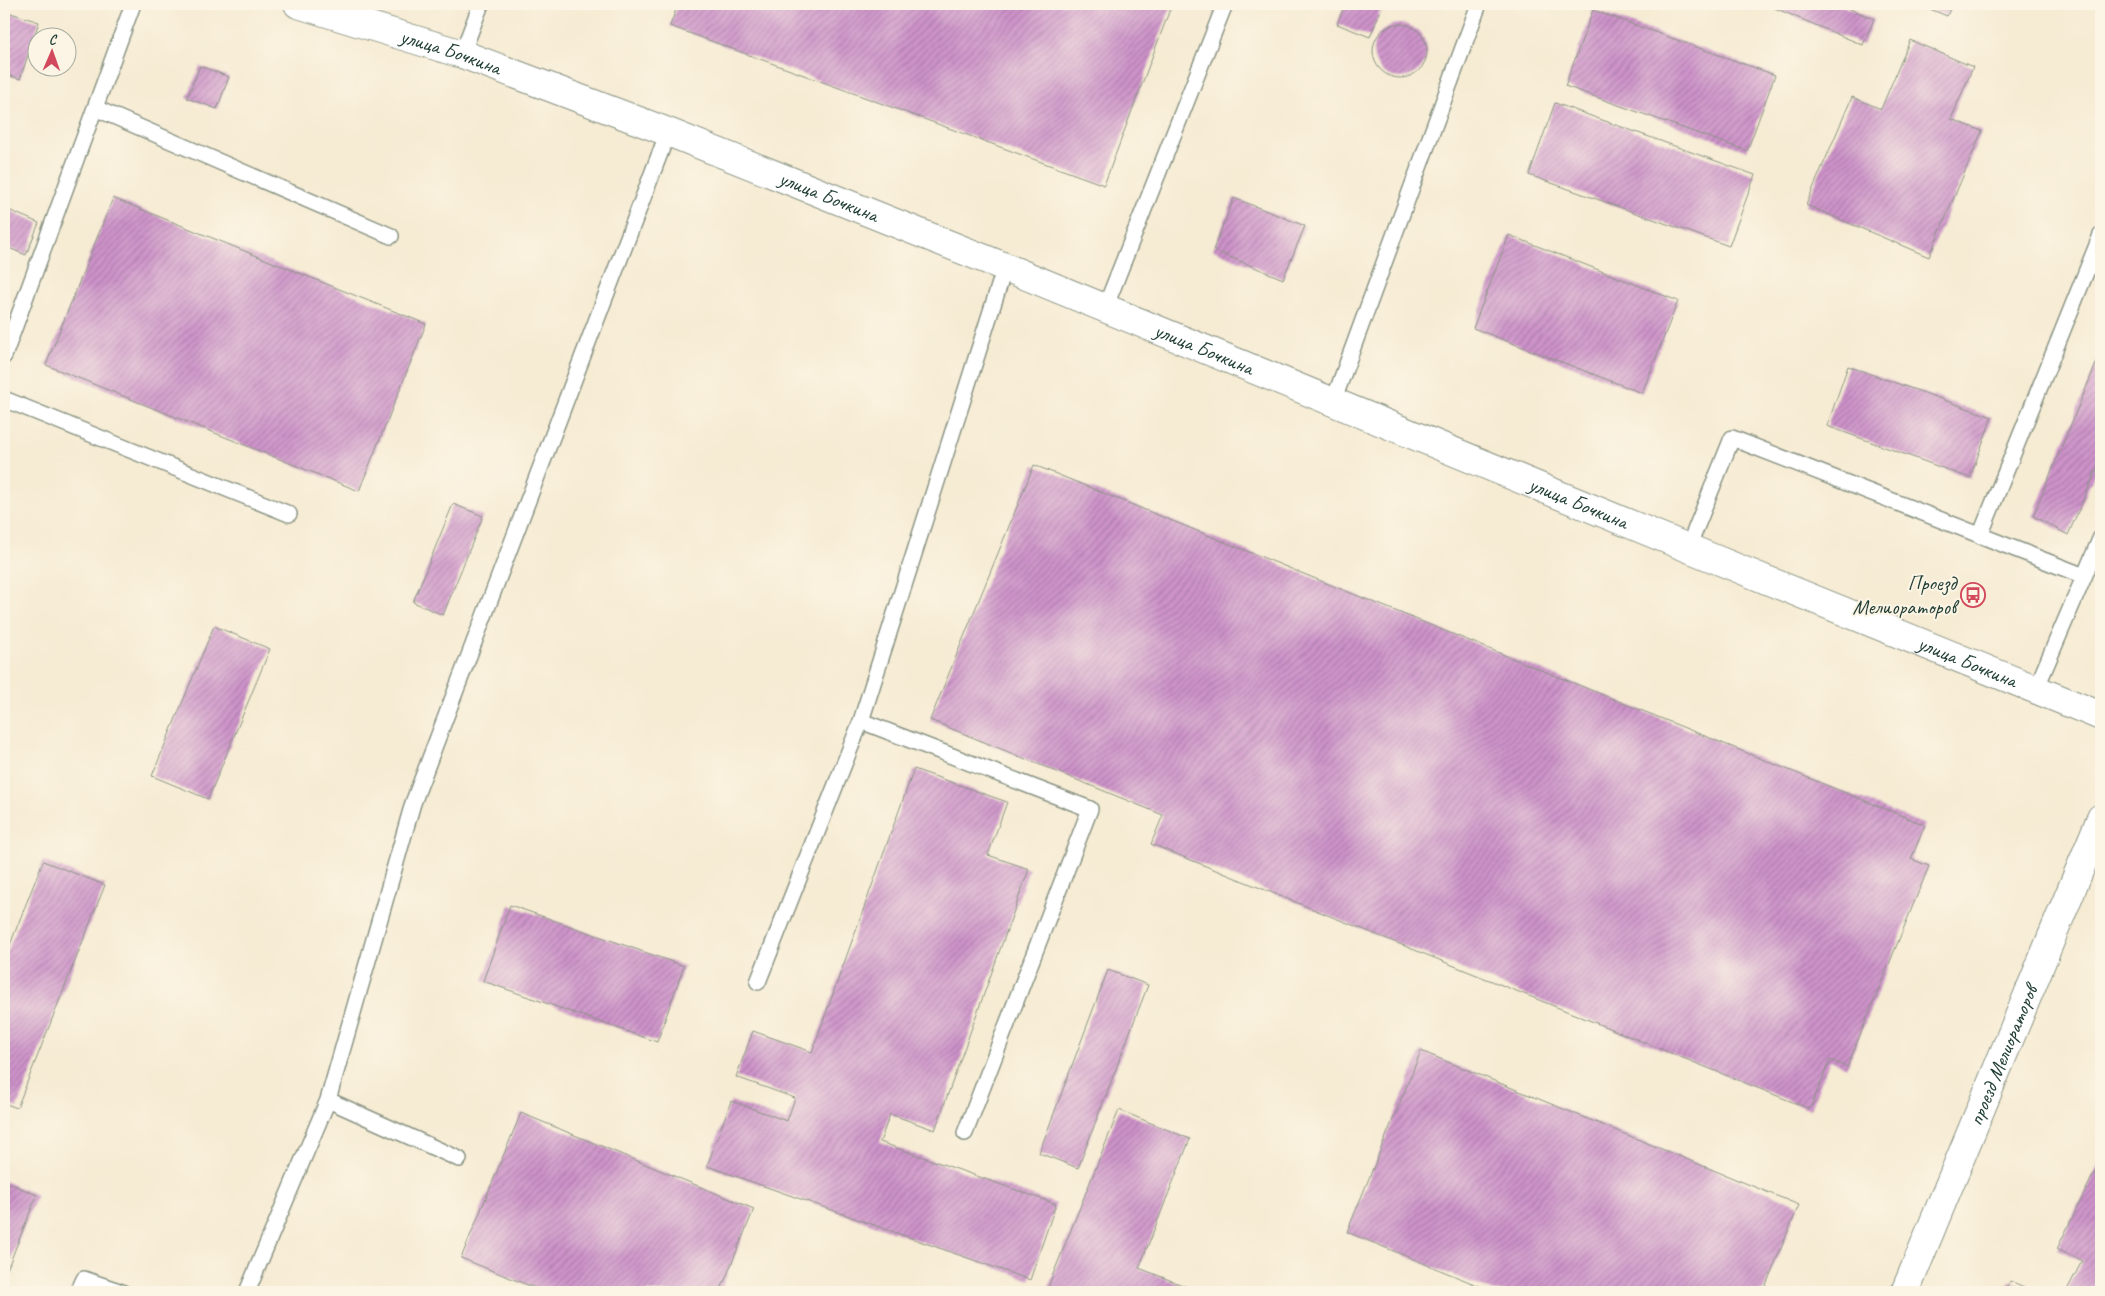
<svg xmlns="http://www.w3.org/2000/svg" width="2105" height="1296" viewBox="0 0 2105 1296" font-family="Caveat,sans-serif">
<style>
.building{fill:url(#building-hatch)}
.lines{fill:none;stroke-linecap:round;stroke-linejoin:round}
.lane-casing{stroke:#8a9484;stroke-width:18}
.street-casing{stroke:#8a9484;stroke-width:30}
.secondary-casing{stroke:#8a9484;stroke-width:30}
.lane{stroke:#fff;stroke-width:15}
.street{stroke:#fff;stroke-width:28}
.secondary{stroke:#fff;stroke-width:28}
.labels{text-anchor:middle;stroke-width:4;stroke-linejoin:round;paint-order:stroke}
.street-label{font-size:21px;fill:#1f3d34;stroke:#fcf5e5}
.poi-label{font-size:21px;fill:#1f3d34;stroke:#fcf5e5;text-anchor:end}
</style>
<defs>
<pattern id="building-hatch" width="6" height="6" patternUnits="userSpaceOnUse" patternTransform="scale(1.25)"><rect width="6" height="6" fill="#ce93ca"/><path d="M-1 1l2-2M0 6l6-6M5 7l2-2" fill="none" stroke="#a779a5"/></pattern>
</defs>
<rect width="100%" height="100%" fill="#fcf5e5"/>
<filter id="ink" filterUnits="userSpaceOnUse"><feTurbulence type="fractalNoise" baseFrequency=".02" numOctaves="2"/><feDisplacementMap in="SourceGraphic" scale="10" xChannelSelector="R" yChannelSelector="G"/><feConvolveMatrix kernelMatrix="1 2 1 2 8 2 1 2 1" color-interpolation-filters="sRGB"/></filter>
<filter id="wash" filterUnits="userSpaceOnUse"><feTurbulence type="fractalNoise" baseFrequency=".0096" numOctaves="4" result="noise"/><feDisplacementMap in="SourceGraphic" scale="20" xChannelSelector="R" yChannelSelector="G"/><feGaussianBlur stdDeviation="1.12" result="paint"/><feColorMatrix in="noise" values="0 0 0 0 0 0 0 0 0 0 0 0 0 0 0 0 0 1.4 0 .05"/><feComposite in="paint" operator="in"/></filter>
<g filter="url(#wash)">
<rect width="100%" height="100%" fill="#f6ebd3"/>
<g id="blocks">
<path class="building" d="M678,4H1172L1104,185L670,26Z
M1345,4H1383L1370,37L1337,24Z
M1765,4H1838L1874,19L1863,45Z
M1918,4H1952L1947,16Z
M1593,10L1775,75L1747,151L1565,86Z
M4,11L39,22L20,79L4,74Z
M1373 51a27 27 0 1 1 54 0a27 27 0 1 1-54 0Z
M1910,40L1973,67L1951,119L1982,131L1929,257L1806,205L1852,97L1881,109Z
M200,66L229,77L217,109L187,98Z
M1555,103L1755,175L1729,246L1529,175Z
M113,198L426,324L359,491L46,365Z
M1234,198L1305,226L1283,279L1213,250Z
M4,208L39,223L26,255L4,246Z
M1509,235L1678,301L1642,393L1473,328Z
M2101,352V459L2068,535L2033,516Z
M1848,366L1992,417L1970,478L1827,426Z
M1034,465L1925,825L1911,859L1929,866L1847,1067L1830,1060L1810,1109L1151,844L1163,815L930,720Z
M453,504L483,516L443,615L413,602Z
M214,626L270,649L208,799L152,776Z
M914,769L1007,802L988,855L1029,869L935,1130L890,1114L880,1142L1056,1204L1030,1280L707,1166L731,1101L787,1121L795,1098L736,1077L753,1031L812,1052Z
M43,861L105,885L17,1108L4,1103V960Z
M510,905L684,966L657,1042L483,981Z
M1108,970L1148,985L1078,1168L1039,1153Z
M1421,1051L1799,1205L1763,1292H1494L1347,1232Z
M1119,1110L1190,1139L1139,1268L1200,1292H1046Z
M521,1113L754,1209L720,1292H545L461,1258Z
M2101,1159V1292H2066L2082,1261L2057,1249Z
M4,1181L37,1195L4,1277Z
M2010,1281L2036,1292H2005Z
M1012,1288L1022,1292H1010Z"/>
</g>
</g>
<g filter="url(#ink)">
<use href="#blocks" fill-opacity="0" stroke="#8a9484" stroke-width="1"/>
<g class="lines">
<defs>
<path id="lane" d="M462,54L481,4
M95,108L391,236
M1105,308L1225,4
M4,356L133,4
M4,399L289,514
M1333,402L1479,4
M1980,536L2101,235
M1688,548L1732,438L2084,576
M2036,689L2101,537
M861,721L1090,809L965,1133
M758,982L861,721L1005,267
M459,1159L328,1100L413,803L668,132
M78,1292L84,1279L122,1292
M247,1292L328,1100"/>
<g id="street">
<path id="s1" d="M1905,1292L2101,818"/>
</g>
<g id="secondary">
<path id="s2" d="M298,4L462,54L668,132L1005,267L1688,548L2101,716"/>
</g>
</defs>
<use href="#lane" class="lane-casing"/>
<use href="#street" class="street-casing"/>
<use href="#secondary" class="secondary-casing"/>
<use href="#lane" class="lane"/>
<use href="#street" class="street"/>
<use href="#secondary" class="secondary"/>
</g>
</g>
<defs>
<symbol id="bus-ring" viewBox="-11 -11 22 22"><circle r="9.5" fill="#fcf5e5" stroke="#d1495b" stroke-width="1.5"/><path d="M-5-6H5V4H4V6H2V4H-2V6H-4V4H-5ZM-3.5-4V0h7V-4ZM-3.5 1.2v1.5H-2V1.2ZM2 1.2v1.5H3.5V1.2Z" fill="#d1495b"/></symbol>
</defs>
<g fill-rule="evenodd">
<use href="#bus-ring" x="1959" y="581" width="28" height="28"/>
</g>
<g class="labels">
<g class="street-label">
<text dy="7" stroke="none"><textPath href="#s2" startOffset="160">улица Бочкина</textPath></text>
<text dy="7" stroke="none"><textPath href="#s2" startOffset="565">улица Бочкина</textPath></text>
<text dy="7" stroke="none"><textPath href="#s2" startOffset="970">улица Бочкина</textPath></text>
<text dy="7" stroke="none"><textPath href="#s2" startOffset="1375">улица Бочкина</textPath></text>
<text dy="7" stroke="none"><textPath href="#s2" startOffset="1795">улица Бочкина</textPath></text>
<text dy="7" stroke="none"><textPath href="#s1" startOffset="256">проезд Мелиораторов</textPath></text>
</g>
<g class="poi-label">
<text x="1956" y="590">Проезд<tspan x="1956" dy="24">Мелиораторов</tspan></text>
</g>
</g>
<rect width="2105" height="1296" fill="none" stroke="#fcf5e5" stroke-width="20"/>
<g transform="translate(52 52) rotate(2)"><circle r="24" fill="#fcf5e5" stroke="#a4ab9e"/>
<path d="M0-4L9 19L0 12L-9 19Z" fill="#d1495b"/>
<text y="-8" font-size="14" font-weight="bold" text-anchor="middle" fill="#1f3d34">С</text>
</g>
</svg>
